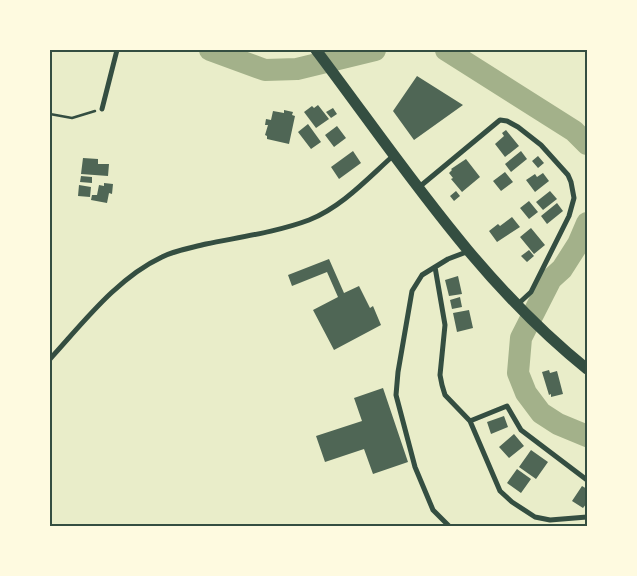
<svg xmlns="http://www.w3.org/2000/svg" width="637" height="576" viewBox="0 0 637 576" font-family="Overpass,sans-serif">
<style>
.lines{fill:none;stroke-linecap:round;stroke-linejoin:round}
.river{stroke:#a3b18a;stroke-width:22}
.building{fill:#4f6655}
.path{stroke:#344e41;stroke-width:2.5}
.minor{stroke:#344e41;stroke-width:5}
.trunk{stroke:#344e41;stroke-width:11}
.neatline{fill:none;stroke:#344e41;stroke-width:2}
</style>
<rect width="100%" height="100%" fill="#e9edc9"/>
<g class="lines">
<path class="river" d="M210,50L265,70L297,69L375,50
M446,50L574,131L587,144
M587,223L578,244L562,269L551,279L521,338L518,373L526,393L541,413L558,424L587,436"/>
</g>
<path class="building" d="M417,76L463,105L414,140L393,111Z
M318,105L329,119L316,128L304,112L312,106L314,108Z
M333,108L337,114L331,118L326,112Z
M284,110L293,112L292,115L295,116L289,144L267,139V136L265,135L268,125H265L266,119L271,120L273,111L284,113Z
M308,124L321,142L311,149L298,132Z
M337,126L346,138L334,147L325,135Z
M506,130L519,146L505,157L495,144L504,136L502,133Z
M353,151L361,163L339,179L331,167Z
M521,151L527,159L511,172L505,164Z
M538,156L544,163L538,168L532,161Z
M83,158L98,159V164H109L108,176L81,174Z
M466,159L480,177L462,192L451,179L453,178L449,173L452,170L451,169Z
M505,172L513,182L501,191L493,181Z
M543,173L549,181L535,192L526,180L535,174L537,177Z
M81,176L92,177V183L80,182Z
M104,183L113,184L112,194L109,193L107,203L91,200L92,195H97L99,185L104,186Z
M79,185L91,187L90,197L78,196Z
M456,191L460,196L454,201L450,196Z
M550,191L557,199L543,210L536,202Z
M529,201L538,212L529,219L520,208Z
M557,203L563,211L547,224L541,216Z
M512,217L520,227L497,242L489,231L498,224L500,226Z
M531,228L545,245L534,254L520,237Z
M529,250L534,256L527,262L521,256Z
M329,259L344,293L359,286L370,308L373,306L381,325L334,350L313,310L338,297L327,272L292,286L288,275Z
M458,276L462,294L449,296L445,280Z
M460,297L462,307L452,309L450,300Z
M469,310L473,328L457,332L453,313Z
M549,370L550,373L557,371L563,394L551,397V394L549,395L542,372Z
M383,388L408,462L373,474L364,449L325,462L316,436L362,421L354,398Z
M504,416L508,427L491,434L487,422Z
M514,434L524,446L509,458L499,447Z
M531,450L548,462L536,479L519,467Z
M517,469L531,479L521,493L507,483Z
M582,486L587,489V503L583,508L572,501Z"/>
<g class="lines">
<path class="path" d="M50,114L72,118L95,111"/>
<path class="minor" d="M102,109L117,50
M418,188L500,120L507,121L518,127L541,145L568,175L571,182L574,198L569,216L531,292L517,305
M435,267L445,325L440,375L442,385L445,395L470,421L500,491L512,502L535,517L550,520L587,517
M50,359C83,323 117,278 162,257C176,250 191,248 206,244C240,237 277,232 309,220C342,207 368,178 394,155
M470,421L507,406L521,430L587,480
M449,526L433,510L415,467L396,395L398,372L412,291L422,275L448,259L469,251"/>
<path class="trunk" d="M316,50C400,161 477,281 587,369"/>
</g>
<rect width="637" height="576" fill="none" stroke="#fefae0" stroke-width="102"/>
<rect x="51" y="51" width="535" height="474" class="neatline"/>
</svg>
